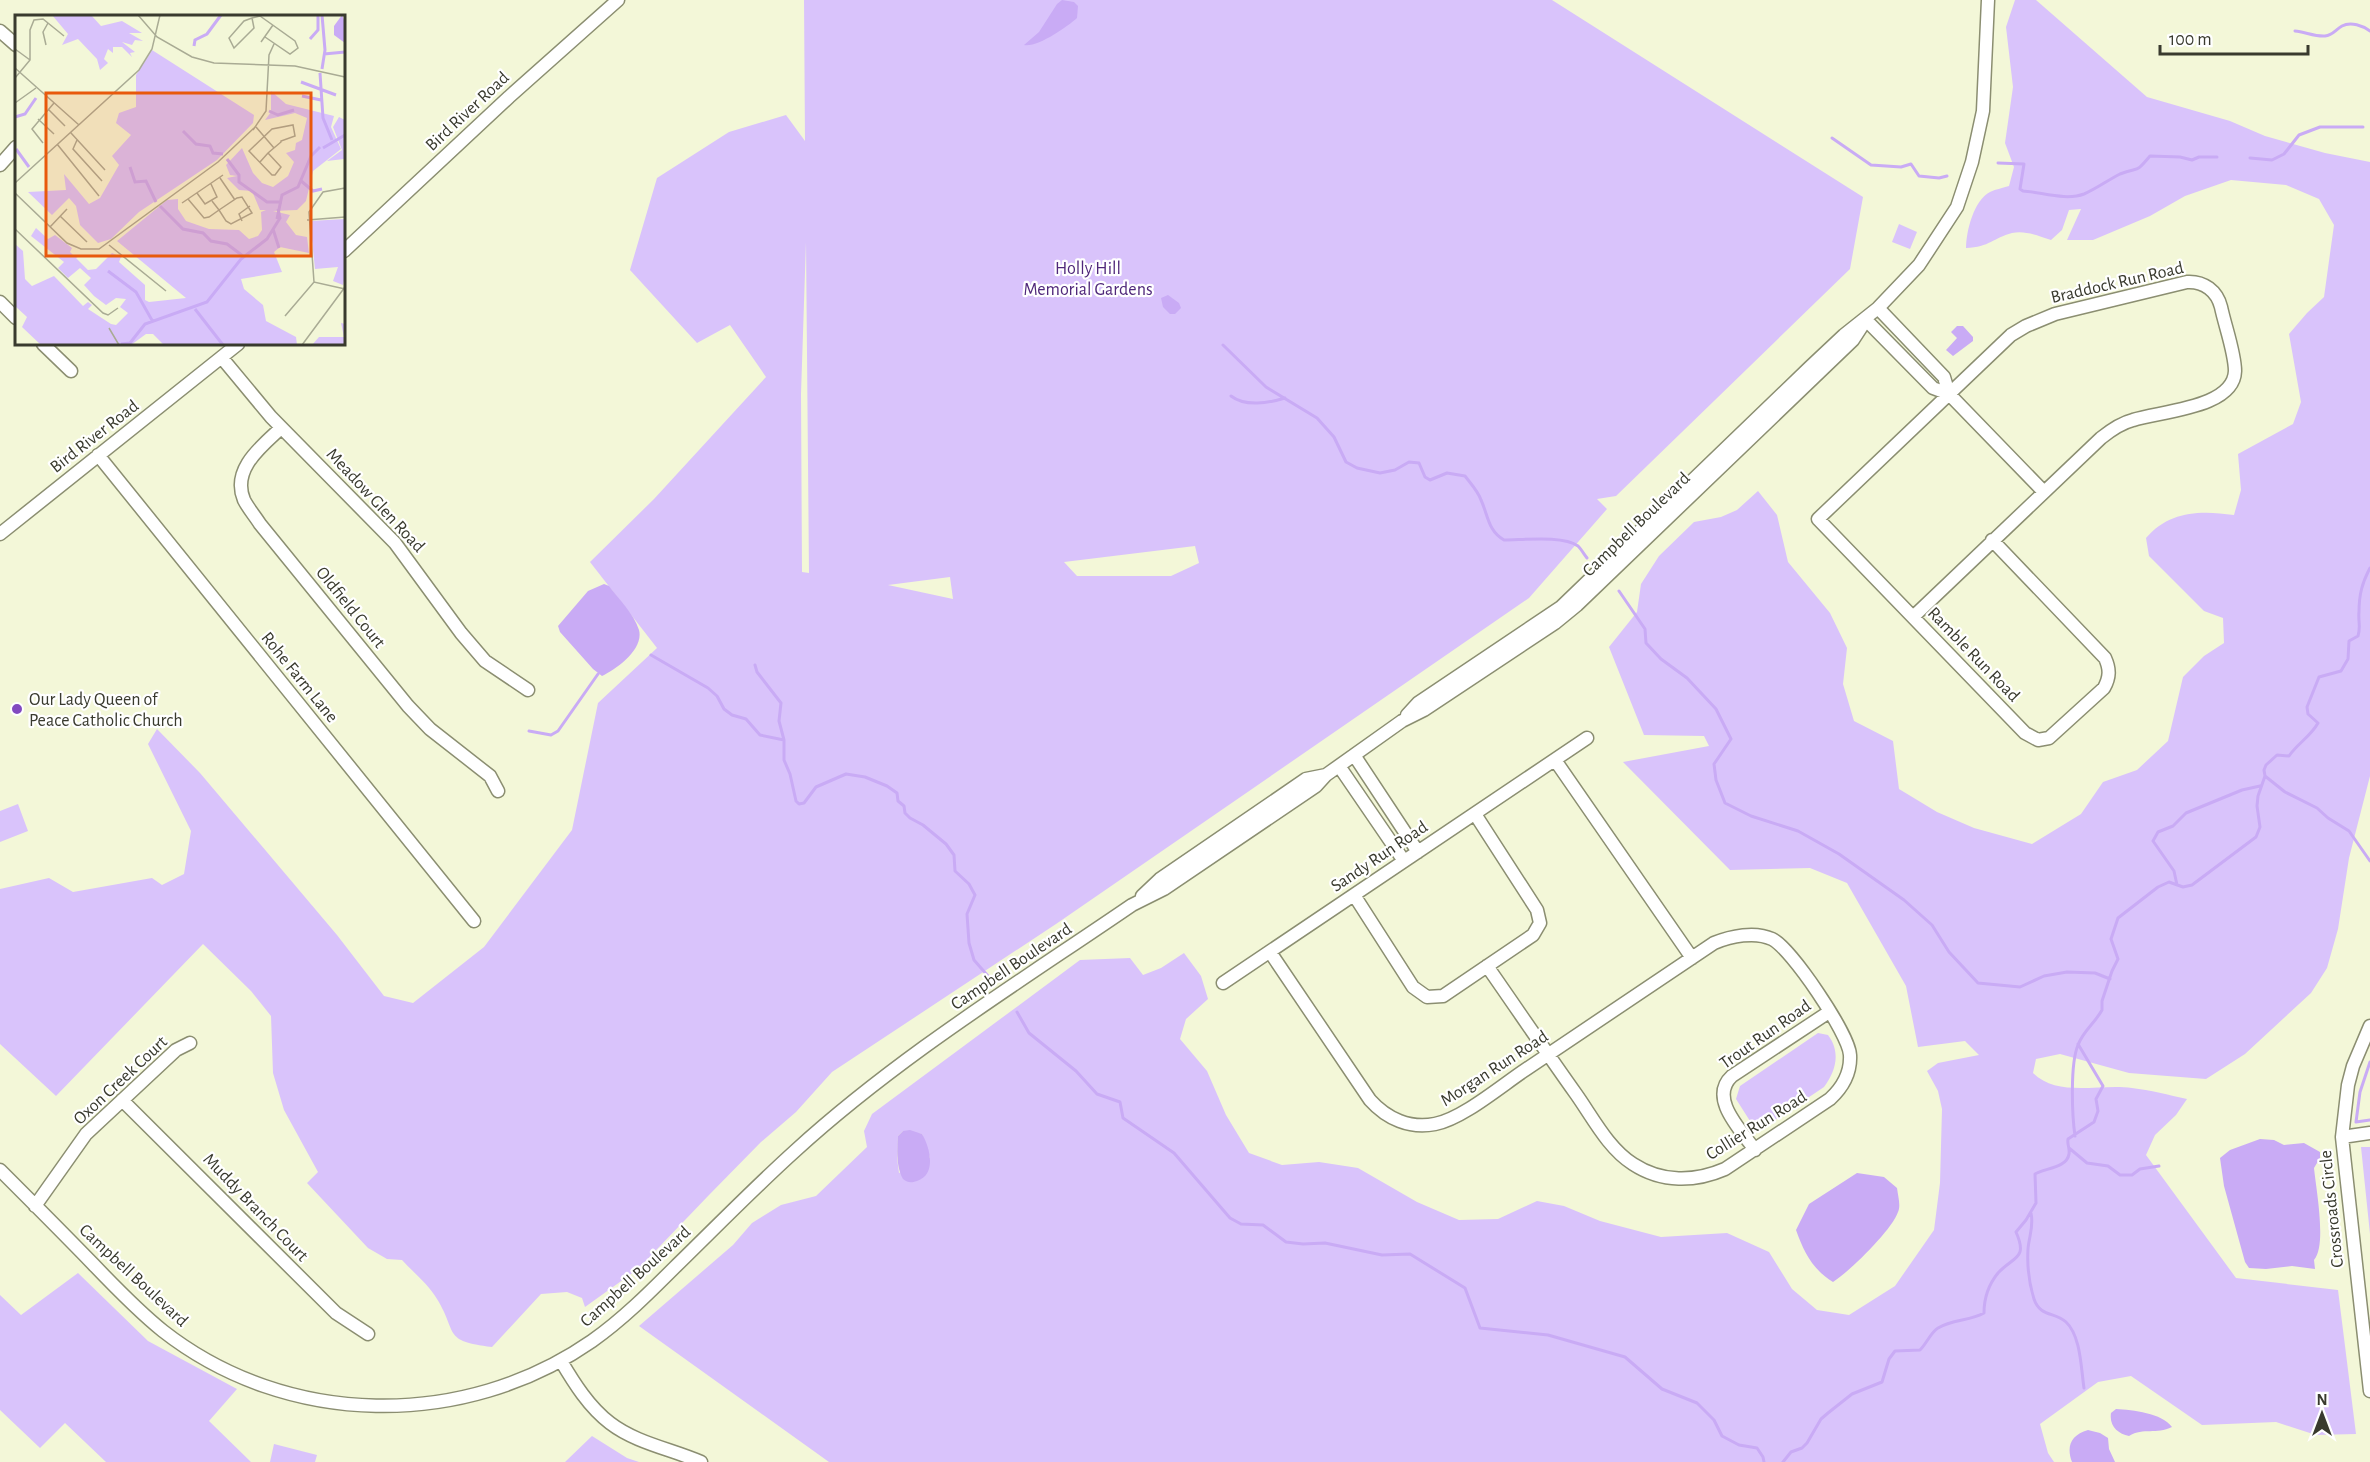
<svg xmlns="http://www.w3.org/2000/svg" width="2370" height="1462" viewBox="0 0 2370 1462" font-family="'Alegreya Sans',sans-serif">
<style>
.green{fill:#d9c3fb;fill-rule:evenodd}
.water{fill:#c9abf5}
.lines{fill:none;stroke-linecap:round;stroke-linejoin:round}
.stream{stroke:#c9abf5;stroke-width:3}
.minor-casing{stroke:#8b8e71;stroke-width:15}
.minor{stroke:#fff;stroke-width:12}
.poi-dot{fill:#824ac0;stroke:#fff;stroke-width:2}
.labels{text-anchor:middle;stroke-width:4.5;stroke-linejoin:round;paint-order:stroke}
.street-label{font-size:18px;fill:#393a2e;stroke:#fff}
.park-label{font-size:18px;fill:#4f277a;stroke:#fff}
.poi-label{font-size:18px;fill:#393a2e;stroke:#fff;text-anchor:start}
.inset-river{fill:none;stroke:#c9abf5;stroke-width:3}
.inset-road{fill:none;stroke:#a9ab94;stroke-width:1.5}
.view{fill:#e8590c;fill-opacity:0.15;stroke:#e8590c;stroke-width:3}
.inset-edge{fill:none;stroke:#393a2e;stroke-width:3}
</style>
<rect width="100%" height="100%" fill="#f3f7d8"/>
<path class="green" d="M804,0H1552L1863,197L1850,269L1616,496L1597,499L1607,509L1529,598L1056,924L832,1072L796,1112L761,1142L709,1195L638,1269L585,1307L582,1298L567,1292L541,1294L492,1347C442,1341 458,1333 437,1299C429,1285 413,1272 402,1260L387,1259L368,1248L307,1183L318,1172L284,1110L273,1073L271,1016L251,991L203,944L56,1096L0,1044V889L49,878L73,892L152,878L162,885L184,874L191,831L148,744L157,729L200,773L337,935L384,996L413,1003L484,947L572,830L598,703L657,648L590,562L654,499L766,377L730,325L697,343L630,270L657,178L729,132L786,115L805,141ZM806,242L809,573L802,572L801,394ZM1195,546L1199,563L1171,576H1077L1064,562ZM950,577L953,599L888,585Z
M2015,0H2036L2147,97L2230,121L2265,136L2325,153L2370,162V776L2349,858L2338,929L2327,968L2311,993L2245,1054L2206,1079L2129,1073L2060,1054L2036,1059L2033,1073C2058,1098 2101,1083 2132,1088C2150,1090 2169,1095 2187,1099L2176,1115L2155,1135L2146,1155L2236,1278L2338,1290L2356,1434L2316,1435L2276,1422L2202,1425L2131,1376L2098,1382L2040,1424L2048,1453L2054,1462H829L639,1326L733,1245L752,1223L781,1205L816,1196L867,1147L864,1131L872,1114L1080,960L1130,958L1143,975L1161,968L1184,953L1201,976L1208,999L1186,1019L1180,1039L1207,1071L1226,1115L1249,1153L1282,1165L1319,1162L1358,1168L1417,1202L1459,1220L1498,1219L1537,1201L1564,1206L1600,1221L1661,1237L1727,1233L1769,1252L1792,1289L1817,1310L1849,1315L1895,1286L1934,1230L1940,1183L1942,1109L1938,1091L1927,1071L1938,1063L1979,1055L1965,1041L1918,1047L1906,986L1847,883L1810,868L1730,870L1623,762L1709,746L1704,736L1644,735L1609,647L1637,612L1641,584L1659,556L1694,522L1721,517L1737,510L1758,491L1777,515L1788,562L1830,613L1847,648L1843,684L1854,721L1893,741L1899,789L1937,812L1974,828L2032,844L2081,814L2103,782L2137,770L2168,741L2183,677L2204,656L2224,643L2223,618L2204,611L2149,556L2146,538C2169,511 2200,510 2234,515L2241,490L2238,454L2293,424L2301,402L2289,334L2307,313L2324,297L2334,225L2319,199L2286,185L2231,180L2185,196L2150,216L2093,240H2067L2081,209L2069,210L2062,230L2051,240C2039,236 2025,230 2012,233C1993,238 1990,247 1966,248C1966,231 1974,200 1990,192C1996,189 2003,188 2009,186L2014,167L2005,143L2013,87L2006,27ZM903,1131L922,1134L930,1158L899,1173L897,1158L898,1136Z
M1899,224L1917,232L1910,249L1892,242Z
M18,804L28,831L0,842V811Z
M1818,1033L1828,1035C1841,1052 1836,1071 1824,1087L1757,1132L1736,1099L1740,1086Z
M2361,1147H2370V1234Z
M78,1273L148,1341L237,1389L209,1421L251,1462H106L65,1423L40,1448L0,1410V1295L21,1315Z
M592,1436L627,1458L639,1462H565Z
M274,1444L317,1455L315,1462H270Z"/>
<path class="water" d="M1062,0L1074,2L1078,6L1077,18C1067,27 1037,48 1024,45L1039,32L1057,4Z
M1168,295L1179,303L1181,308L1175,314H1170L1163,307L1161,298Z
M1957,326H1963L1973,337V341L1953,356L1946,350L1957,338L1951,332Z
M604,584L609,586C618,598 634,614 639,630C644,649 617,669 602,676L593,669L560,632L558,626L588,591Z
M910,1130L922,1134C930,1147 937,1175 917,1181C911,1183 908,1183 903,1179C896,1166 897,1150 898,1136L903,1131Z
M2260,1139L2274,1140L2284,1145L2304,1143L2320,1152V1158L2314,1168C2316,1188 2327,1246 2314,1260L2315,1269L2292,1266L2266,1269L2249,1268L2245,1262L2224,1186L2220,1158L2230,1150Z
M1857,1173L1884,1177L1897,1188C1898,1196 1901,1206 1898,1212C1892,1230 1849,1272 1833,1282C1812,1269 1804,1252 1796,1230L1809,1204Z
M2116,1409C2133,1410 2162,1413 2172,1427C2156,1435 2144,1427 2129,1436C2118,1434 2109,1426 2111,1413Z
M2088,1430L2100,1433L2108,1438L2109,1449L2115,1462H2072C2066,1446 2071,1435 2088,1430Z"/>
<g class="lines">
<path class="stream" d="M2295,31C2305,32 2316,37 2325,36C2333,35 2335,30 2342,26C2351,21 2363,26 2370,31
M1832,138L1871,165L1901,167L1911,164L1919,176L1939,178L1947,176
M2250,158L2272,160L2284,154L2299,135L2320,127H2363
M1998,163L2024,164L2020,189L2023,191C2041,192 2066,201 2084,194C2096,189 2108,180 2120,174C2140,166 2134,175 2150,156L2180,157L2192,160L2199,157H2217
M1223,345L1266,387L1317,418L1334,437L1346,462L1357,468L1380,473L1395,470L1409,462L1419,463L1425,477L1430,480L1447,473L1465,476C1471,484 1478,491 1481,500C1488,515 1488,531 1504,540C1523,540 1563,535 1578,546C1581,549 1584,554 1587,558
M1231,396C1245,407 1269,403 1285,398
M1619,591L1645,629L1646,643L1661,659L1687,678L1716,709L1731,739L1714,764L1716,780L1725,803L1751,816L1798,831L1839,854L1904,900L1932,925L1949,952L1978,983L2020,987L2044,976L2067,972L2095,973L2110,979
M651,655L708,688L717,696L724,709L732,715L746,719L760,735L784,740
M755,665L757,672L781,703L779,721L784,740V760L790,774L796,801L799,804L804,803L816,787L846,774L865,777L887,786L897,793L898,801L904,806L905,813L910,818L923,825L946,844L954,855L955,871L969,884L975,895L967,914L969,943L974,960L988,976
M529,731L551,735L558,731L598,674
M2265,776L2285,792L2317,808L2328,818L2349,831L2370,861
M2177,885L2174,871L2153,841L2158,832L2173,826L2186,813L2242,790L2260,786
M1017,1012L1029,1033L1076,1071L1097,1094L1120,1102L1123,1118L1174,1153L1230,1218L1241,1224L1263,1225L1286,1242L1303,1244L1325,1243L1382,1255L1410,1254L1465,1288L1480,1328L1548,1335L1625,1357L1662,1389L1697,1403L1714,1420L1722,1436L1739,1445L1757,1448L1763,1457L1764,1462
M2370,1062L2360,1092L2356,1122L2370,1120
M2075,1136C2072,1115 2070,1064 2078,1045C2083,1031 2095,1023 2102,1010V1001L2112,971L2118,959L2111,939L2118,918L2158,887L2169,882L2183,887L2192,885L2256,837L2260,827L2257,806L2258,796L2265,776L2264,770L2266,765L2277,755L2289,756C2297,744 2311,736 2318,723L2308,714L2307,707L2319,677L2341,671L2348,659L2349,641L2358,636C2361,627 2358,621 2359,612C2359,595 2362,583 2370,568
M2069,1148L2087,1163L2108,1166L2120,1175H2132L2140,1169L2159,1166
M2031,1213C2034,1227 2029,1236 2028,1249C2027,1266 2029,1283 2034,1299C2040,1317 2055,1312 2066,1322C2081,1336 2081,1369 2084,1388
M1783,1462L1791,1452L1802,1448L1807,1443L1821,1419L1828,1413L1852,1394L1882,1382L1889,1359L1895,1351L1920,1350C1927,1343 1931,1332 1938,1328C1952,1319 1970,1321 1984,1313C1984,1299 1989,1284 1998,1273C2014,1256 2028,1259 2016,1232L2026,1220L2036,1203L2035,1174C2045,1168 2067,1168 2069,1154C2070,1148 2067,1145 2068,1139L2094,1122L2098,1111L2096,1099L2103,1086L2078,1044"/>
<defs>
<path id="minor" d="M0,31L16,45
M0,165L16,147
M344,251L509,97L618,0
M0,302L16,318
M1878,308L1944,377L1949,394L2044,492
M1866,320L1933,388L1949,394
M43,344L71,371
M222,358L271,417L395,543L461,633L485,661L528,690
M281,428C262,446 231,469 244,500C248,508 255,516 260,524L408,706L430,729L490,776L498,791
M98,455L474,921
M0,534L238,344
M1913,617L2101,438C2111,430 2121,423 2133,420C2161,411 2234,408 2235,371C2235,353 2225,326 2221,307C2217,291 2204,281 2187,282L2055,314L2026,326L2011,335L1818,519L2025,733L2038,740L2049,738L2104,688C2110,677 2110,669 2105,658L1992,540
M1407,715L1418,703L1561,607L1810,367L1844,335L1878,308L1919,265L1957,207L1972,162L1983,111L1988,0
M1354,755L1418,852
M1555,760L1692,958
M1339,766L1404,861
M1354,895L1413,987L1427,997L1443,996L1533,935L1540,923L1537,910L1475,814
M1142,896L1160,879L1306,779L1326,775
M1270,952L1370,1100C1387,1119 1410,1129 1435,1124C1462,1119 1501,1086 1525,1070C1588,1027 1651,985 1714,943C1731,936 1755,931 1772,939C1791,948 1849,1034 1850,1055C1851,1073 1843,1087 1830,1099L1725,1169C1695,1182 1662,1183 1633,1164C1608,1148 1593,1118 1576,1094C1546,1052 1517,1009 1487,966
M1223,983L1587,738
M2370,1026L2353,1066L2348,1085L2342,1137L2370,1391
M122,1100L336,1313L368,1334
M2342,1137L2370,1133
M1755,1150C1741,1130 1708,1098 1732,1076L1829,1012
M0,1170C31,1201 62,1232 93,1264C115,1287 138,1311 163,1331C287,1428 464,1430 592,1341C623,1319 649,1293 675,1267C715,1228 754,1188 795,1151C898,1057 1018,983 1132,905L1164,889L1316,786L1326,775L1402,721L1424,710L1555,623L1577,605L1853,340L1866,320
M35,1206L86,1134L176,1050L190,1043
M561,1361C574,1383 589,1407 610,1423C636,1443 671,1449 701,1462"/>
</defs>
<use href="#minor" class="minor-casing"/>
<use href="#minor" class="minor"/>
</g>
<circle class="poi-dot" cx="17" cy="709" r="6"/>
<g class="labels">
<g class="street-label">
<text transform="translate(467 111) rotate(-43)" y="6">Bird River Road</text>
<text transform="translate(2117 282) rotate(-13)" y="6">Braddock Run Road</text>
<text transform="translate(94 436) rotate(-38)" y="6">Bird River Road</text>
<text transform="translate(376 500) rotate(47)" y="6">Meadow Glen Road</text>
<text transform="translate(1636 524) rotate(-44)" y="6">Campbell Boulevard</text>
<text transform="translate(351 607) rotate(51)" y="6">Oldfield Court</text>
<text transform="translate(1974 654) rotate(46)" y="6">Ramble Run Road</text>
<text transform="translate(300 677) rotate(51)" y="6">Rohe Farm Lane</text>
<text transform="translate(1379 856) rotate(-34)" y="6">Sandy Run Road</text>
<text transform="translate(1011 966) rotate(-34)" y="6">Campbell Boulevard</text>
<text transform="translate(1765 1034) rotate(-35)" y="6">Trout Run Road</text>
<text transform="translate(1494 1068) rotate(-33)" y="6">Morgan Run Road</text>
<text transform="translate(120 1080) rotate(-43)" y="6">Oxon Creek Court</text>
<text transform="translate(1756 1125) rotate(-32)" y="6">Collier Run Road</text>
<text transform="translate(256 1207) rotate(46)" y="6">Muddy Branch Court</text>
<text transform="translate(2331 1209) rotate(-96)" y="6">Crossroads Circle</text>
<text transform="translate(134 1275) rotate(43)" y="6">Campbell Boulevard</text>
<text transform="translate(635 1276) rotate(-42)" y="6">Campbell Boulevard</text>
</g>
<g class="park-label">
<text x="1088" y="274">Holly Hill<tspan x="1088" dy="21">Memorial Gardens</tspan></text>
</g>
<g class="poi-label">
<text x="29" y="705">Our Lady Queen of<tspan x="29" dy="21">Peace Catholic Church</tspan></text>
</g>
</g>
<g transform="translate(15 15)">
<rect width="330" height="330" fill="#f3f7d8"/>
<path d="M37,0H76L86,11L107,6L127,18H114L128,26L120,25L117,30L107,27L120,37L115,38L117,42L107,32H98V38L93,34L89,44L93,48L85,55L82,44L63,24L47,30L53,19ZM137,35L239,100L238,108L202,145L124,197L96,224L83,228L65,210L61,191L54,183L37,200L13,177L51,175L49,159L74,189L85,183L104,150L97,141L116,120L101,108L104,98L121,92V60ZM256,76L271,89L319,101L316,112L326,134L298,156L291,186L282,195L258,196L275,200L271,207L281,220L292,222L294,238L265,232L259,237L267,257L226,264L229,274L248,290L251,306L281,322L282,330H149L138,319H131L116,330H26L7,312L12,302L0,291V229L8,236L10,264L17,271L39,261L68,291L73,287L77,290L73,294L96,309L101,310L113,298L105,292L111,284L101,283L91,290L79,281L69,270L76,263L65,253L53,263L43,253L49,247L16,221L21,213L33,224L40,220L57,233L55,237L60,242L66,240L61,243L73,255L81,254L97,238L106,242L104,247L130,270V285L134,287L171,283L102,226L152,185L163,184V194L171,206L194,214L224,215L234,224L243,221L247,215L246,197L251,195H245L237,176L224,175L212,163L222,161L215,160L211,150L227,133L238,158L247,168L258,172L273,161L279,147L271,138L280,135L281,128L287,125L292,103L280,98L250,105L256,97ZM324,102L330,105L329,144L312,146L327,135L318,112ZM330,204V261L328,270L318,266L323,252L300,254L295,206ZM326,308L330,309V330H297L304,322H329Z" fill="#d9c3fb"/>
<path d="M327,0L330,7V28L319,20V11Z" fill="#c9abf5"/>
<path class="inset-river" d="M307,0L310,35L307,54M295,24L303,15V0M179,31L180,25L192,19L206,0M309,39L330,37M305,58L308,103L317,125M286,67L321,80M287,81L306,85M254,96L263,100L279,95M0,102L10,99L21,83M168,116L181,129L195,131L198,138L208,139M308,133L330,120M1,134L14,152M212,144L224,160V167L252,187H267M115,152L120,167L131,166L141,187M285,165L298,176L307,174M145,191L168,214L188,218L196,226L212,229L228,241M262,204L267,180L283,172L296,141L305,132M258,214L264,233M93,256L121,277L138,307M180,294L208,330M106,329L115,328L130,309L192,287L226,244L252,224L265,203L263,194"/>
<path class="inset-road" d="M123,0L142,22L177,42L199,48L280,51L330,62M237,3L239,13L219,33L214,23L229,6L237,3L245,1L280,26L283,33L275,39L250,22M246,27L258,10M31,30L28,17L33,8M0,34L15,45M0,53L64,110M0,63L15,45V15L19,5L28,4L49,21M0,88L21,73M33,94L50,111M23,104L39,119M241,112L259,133M238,115L251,96L254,40L259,29M56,118L90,155M62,125L58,134L87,166M28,128L17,114L39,88M42,129L84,181M245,147L253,138L266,127V126L280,121L278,110L257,114L234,136L257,160H260L266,152L253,138M205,163L220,185M0,168L124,55L137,34L145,0M0,178L52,228L66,234H84L203,147L239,113M182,178L190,189L202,182L196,169M173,184L189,203L194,202L204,195L222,183L227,182L237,198L216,209L211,206L204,195L197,186M167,188L208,160M45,201L72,227M292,205L330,202M227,206L224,199L235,191M35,212L52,194M0,214L88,298L93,300L103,293M94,230L151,276M299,267L294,197L308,177L330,173M270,301L299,267L330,274M94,313L104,330M287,330L330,272"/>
<path class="view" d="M31,78H296V241H31Z"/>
<rect width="330" height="330" class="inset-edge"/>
</g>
<g transform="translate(2322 1414)" stroke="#ffffff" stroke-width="4.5" paint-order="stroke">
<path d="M0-4.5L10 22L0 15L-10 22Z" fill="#393a2e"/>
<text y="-9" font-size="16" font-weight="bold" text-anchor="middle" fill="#393a2e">N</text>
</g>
<path d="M2160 45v9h148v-9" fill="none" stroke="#393a2e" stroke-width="3"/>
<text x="2169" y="45" font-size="18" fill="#393a2e" stroke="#ffffff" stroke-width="4.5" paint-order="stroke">100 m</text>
</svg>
